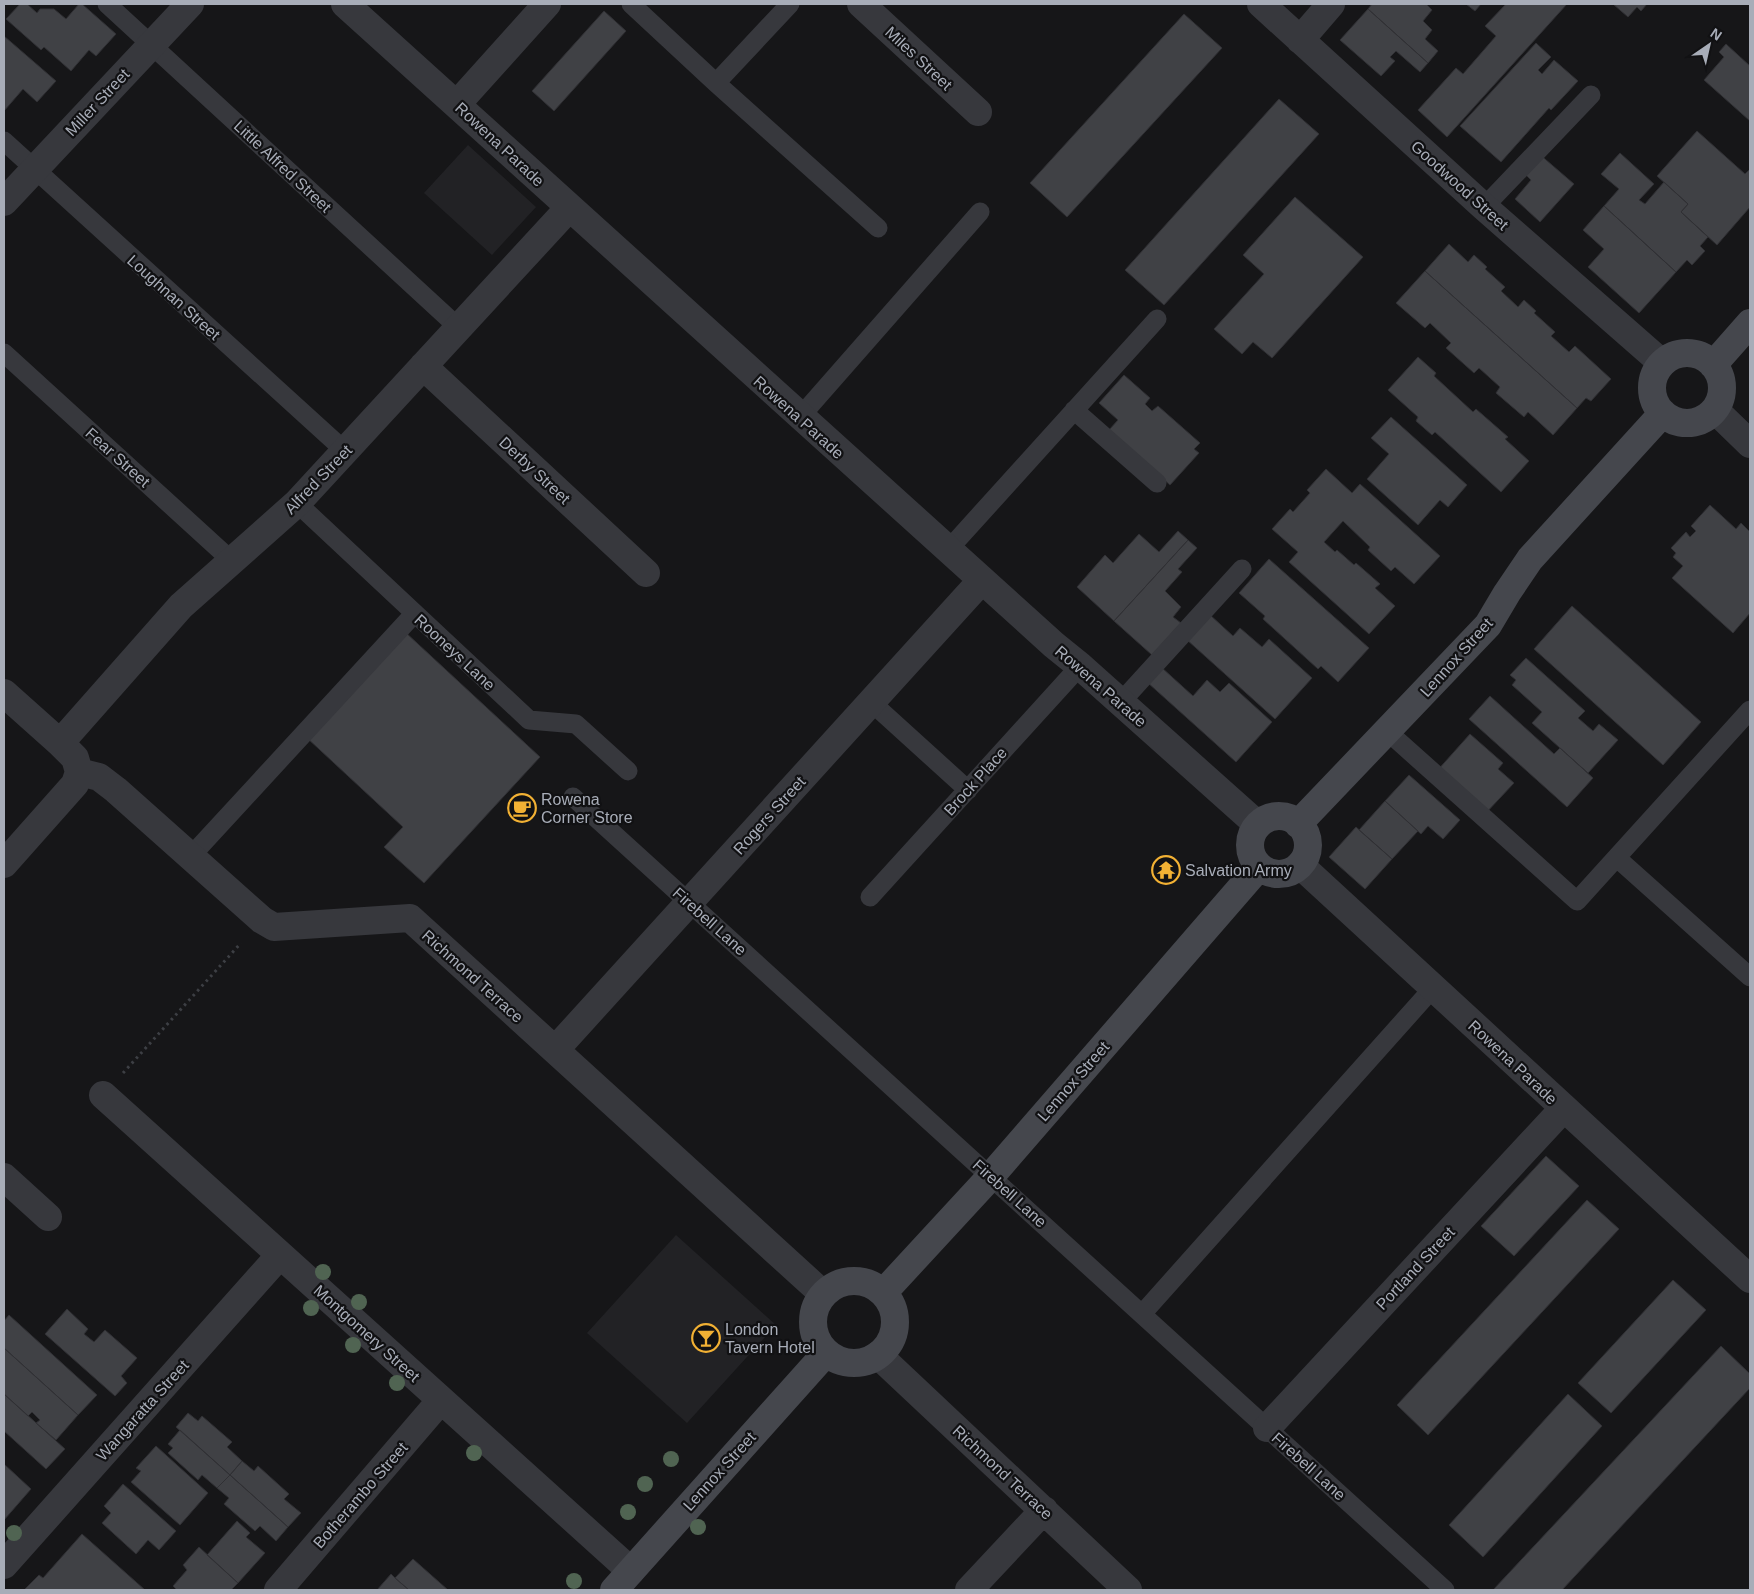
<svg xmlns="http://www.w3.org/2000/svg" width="1754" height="1594" viewBox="0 0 1754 1594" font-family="Helvetica,sans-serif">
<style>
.built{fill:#222225}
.building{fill:#404145;stroke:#303034}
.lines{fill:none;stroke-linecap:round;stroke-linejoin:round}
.path{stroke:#3d3f44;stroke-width:3;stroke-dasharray:2.5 4;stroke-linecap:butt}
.lane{stroke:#37383d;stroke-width:19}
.street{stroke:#37383d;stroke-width:28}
.secondary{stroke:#45474d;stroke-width:28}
.tree{fill:#506452}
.labels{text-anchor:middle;stroke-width:4.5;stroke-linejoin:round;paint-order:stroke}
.street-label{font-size:16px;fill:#a8adb8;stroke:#111113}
.poi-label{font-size:16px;fill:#a8adb8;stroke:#111113;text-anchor:start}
</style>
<rect width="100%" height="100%" fill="#161618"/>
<path class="built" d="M468,145L536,207L492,255L424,193Z
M676,1235L776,1325L687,1423L587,1333Z"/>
<path class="building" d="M20,4H27L37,13L40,9H54L66,19L79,4H82L116,34L96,56L89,50L71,71L44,47L41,50L6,19Z
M1372,4H1426L1432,10L1423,21L1432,30L1425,39L1438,51L1428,63L1368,9Z
M1466,4H1481L1475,11Z
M1506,4H1567L1447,137L1418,110L1456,68L1463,74L1496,36L1485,26Z
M1613,4H1647L1641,11L1637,7L1628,17Z
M1368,9L1428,63L1420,72L1396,51L1390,57L1395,61L1381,76L1340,40Z
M604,11L626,31L554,111L532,91Z
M1184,14L1222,48L1067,217L1030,183Z
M4,36L56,81L37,102L23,89L4,111Z
M1536,43L1551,57L1538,70L1542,74L1554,60L1578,81L1551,110L1549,108L1501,162L1460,126Z
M1726,44L1750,66V121L1704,80L1724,57L1719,52Z
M1279,99L1319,134L1164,305L1125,270Z
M1697,131L1745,174L1750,169V207L1717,245L1681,212L1688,204L1657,176Z
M1538,153L1574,184L1540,222L1515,199L1531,180L1522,171Z
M1620,153L1654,184L1639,200L1645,204L1664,182L1688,204L1681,212L1708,237L1700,246L1705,251L1692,265L1687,260L1676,272L1604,206L1619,189L1601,174Z
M1295,197L1363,257L1272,358L1253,342L1242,354L1214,329L1264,274L1243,255Z
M1604,206L1676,272L1639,313L1588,267L1604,249L1583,230Z
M1449,244L1468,262L1474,255L1487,267L1485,269L1505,287L1501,291L1518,307L1524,300L1536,311L1534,313L1555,332L1551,336L1569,352L1575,346L1611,379L1591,401L1586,398L1577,408L1425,271Z
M1425,271L1577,408L1553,435L1528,412L1524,417L1496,393L1500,387L1479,368L1474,373L1446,348L1451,343L1430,323L1425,328L1396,303Z
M1418,357L1436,373L1434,376L1473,412L1476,409L1508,437L1505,439L1529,461L1501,492L1435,432L1432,435L1416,421L1418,417L1388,390Z
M1124,375L1150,398L1145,404L1152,411L1158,406L1200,443L1194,449L1199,453L1170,485L1109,430L1118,420L1099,403Z
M1391,417L1467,485L1448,507L1440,500L1418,525L1367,479L1389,454L1371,438Z
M1326,469L1352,493L1360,484L1440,556L1414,584L1395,567L1391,571L1368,550L1370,547L1343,521L1324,542L1335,552L1337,550L1354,565L1356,563L1380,584L1375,588L1395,606L1369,634L1289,562L1298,552L1272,529L1290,509L1293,512L1310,493L1307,490Z
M1710,505L1736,529L1741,523L1750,532V613L1733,633L1672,578L1683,566L1673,557L1676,553L1671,548L1686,532L1690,537L1696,531L1691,526Z
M1178,531L1188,540L1114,621L1077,587L1105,555L1113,563L1139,534L1159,552Z
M1188,540L1197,548L1178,569L1182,572L1165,591L1181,607L1173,617L1181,623L1152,655L1114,621Z
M1269,559L1369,648L1338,682L1321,666L1318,669L1263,619L1265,616L1239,593Z
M1572,606L1701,722L1663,765L1534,649Z
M1209,614L1233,636L1240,628L1262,647L1269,639L1312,678L1275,719L1186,639Z
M404,631L540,757L424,883L384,847L403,827L306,737Z
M1526,658L1585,711L1578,718L1593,731L1599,724L1618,740L1588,773L1532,723L1542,712L1512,685L1516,680L1510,675Z
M1161,667L1193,696L1207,680L1220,692L1229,683L1272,722L1236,762L1147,682Z
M1490,696L1554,754L1560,748L1593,778L1567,807L1469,719Z
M1470,734L1503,763L1498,769L1514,783L1484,815L1436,772Z
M1409,775L1460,820L1443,839L1428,826L1421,834L1385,801Z
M1385,801L1418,831L1392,859L1359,830Z
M1356,827L1392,859L1365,889L1329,857Z
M1546,1156L1579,1186L1514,1256L1481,1226Z
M1587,1200L1619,1229L1428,1435L1397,1405Z
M1673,1280L1706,1310L1611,1413L1578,1383Z
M67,1309L88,1329L84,1334L94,1342L105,1330L137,1358L121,1376L127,1383L115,1396L45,1334Z
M9,1315L97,1395L78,1415L4,1348V1321Z
M1721,1346L1750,1374V1388L1562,1590H1493Z
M4,1348L78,1415L56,1440L36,1423L40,1420L32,1412L28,1416L4,1394Z
M4,1394L65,1449L46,1469L4,1431Z
M1568,1394L1602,1426L1483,1557L1449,1525Z
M188,1413L198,1421L202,1416L232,1442L227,1447L242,1461L230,1475L176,1427Z
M180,1430L230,1475L217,1488L202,1475L198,1480L168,1453L173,1448L168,1444Z
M156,1446L208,1493L180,1525L131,1482L141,1471L136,1468Z
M242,1461L254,1471L258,1466L289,1494L284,1499L301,1513L288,1527L230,1475Z
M4,1464L31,1489L4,1520Z
M230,1475L288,1527L276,1541L260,1526L255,1531L224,1504L229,1498L217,1488Z
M123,1484L176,1531L159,1550L148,1540L136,1554L102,1523L111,1513L104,1506Z
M237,1521L250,1533L246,1537L265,1553L238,1583L207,1555Z
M82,1534L145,1590H24L39,1575L43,1578Z
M199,1547L238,1583L231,1590H177L173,1586L187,1570L183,1565Z
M413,1559L448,1590H409L395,1578Z
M391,1574L395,1578L409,1590H377Z"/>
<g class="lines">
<path class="path" d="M123,1073L241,943"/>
<path class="lane" d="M107,4L459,328
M631,4L716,83L878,228
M716,83L790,4
M4,141L345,451
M1484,207L1591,95
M4,353L232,561
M1074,410L1157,483
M800,417L980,212
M297,503L529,720L576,724L628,771
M948,550L1157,319
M871,702L968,790
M1120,703L1242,569
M1387,731L1577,901L1750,710
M573,797L1445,1590
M191,856L414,614
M1617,858L1750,977
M870,897L1080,666
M1142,1314L1433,988"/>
<path class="street" d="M345,4L1054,645L1080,666L1258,825
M861,4L978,112
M1261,4L1484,207L1662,363
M1300,40L1331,4
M457,104L547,4
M4,202L190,4
M423,366L646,573
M1715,410L1750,444
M4,693L60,743L75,758L79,772L75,784L4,864
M60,743L181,606L297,503L569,208
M79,772L99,777L116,790L262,920L274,927L410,918L823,1294
M1300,865L1750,1279
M555,1050L982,580
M103,1095L631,1571
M4,1177L48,1217
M878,1355L1128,1590
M1267,1428L1563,1109
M4,1565L280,1255
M278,1590L441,1400
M969,1590L1044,1510"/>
<path class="secondary" d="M1652 388a35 35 0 1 1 70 0a35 35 0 1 1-70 0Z
M1713,365L1750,323
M1250 845a29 29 0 1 1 58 0a29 29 0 1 1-58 0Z
M1298,824L1488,625L1507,593L1530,559L1663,413
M813 1322a41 41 0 1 1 82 0a41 41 0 1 1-82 0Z
M883,1293L991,1176L1259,867
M614,1590L826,1353"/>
</g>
<g class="tree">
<circle cx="323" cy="1272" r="8"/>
<circle cx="359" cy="1302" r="8"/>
<circle cx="311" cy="1308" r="8"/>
<circle cx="353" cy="1345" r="8"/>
<circle cx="397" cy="1383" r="8"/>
<circle cx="474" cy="1453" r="8"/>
<circle cx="671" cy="1459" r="8"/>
<circle cx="645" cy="1484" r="8"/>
<circle cx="628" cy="1512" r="8"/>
<circle cx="698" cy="1527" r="8"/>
<circle cx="14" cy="1533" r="8"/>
<circle cx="574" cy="1581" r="8"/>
</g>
<defs>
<symbol id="cafe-ring" viewBox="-11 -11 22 22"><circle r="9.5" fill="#111113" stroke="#f2b134" stroke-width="1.5"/><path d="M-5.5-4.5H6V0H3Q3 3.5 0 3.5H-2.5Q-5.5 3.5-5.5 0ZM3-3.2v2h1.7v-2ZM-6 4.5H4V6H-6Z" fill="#f2b134"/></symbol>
<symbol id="temple-ring" viewBox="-11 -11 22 22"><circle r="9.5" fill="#111113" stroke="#f2b134" stroke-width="1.5"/><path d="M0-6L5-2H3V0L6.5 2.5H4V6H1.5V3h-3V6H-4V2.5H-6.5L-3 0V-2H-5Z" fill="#f2b134"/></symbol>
<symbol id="bar-ring" viewBox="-11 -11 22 22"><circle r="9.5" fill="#111113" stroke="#f2b134" stroke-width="1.5"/><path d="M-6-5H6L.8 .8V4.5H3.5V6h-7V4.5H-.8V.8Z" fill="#f2b134"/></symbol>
</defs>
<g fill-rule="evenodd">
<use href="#cafe-ring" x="506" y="792" width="32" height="32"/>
<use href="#temple-ring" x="1150" y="854" width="32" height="32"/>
<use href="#bar-ring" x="690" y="1322" width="32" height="32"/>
</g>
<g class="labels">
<g class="street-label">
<text transform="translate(919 58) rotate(43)" y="6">Miles Street</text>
<text transform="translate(97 102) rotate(-47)" y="6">Miller Street</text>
<text transform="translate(500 144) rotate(43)" y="6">Rowena Parade</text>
<text transform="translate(283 166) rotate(43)" y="6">Little Alfred Street</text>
<text transform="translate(1460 185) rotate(42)" y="6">Goodwood Street</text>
<text transform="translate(174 297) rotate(42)" y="6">Loughnan Street</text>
<text transform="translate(799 417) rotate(42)" y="6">Rowena Parade</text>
<text transform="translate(118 457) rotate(42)" y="6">Fear Street</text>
<text transform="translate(535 470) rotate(43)" y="6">Derby Street</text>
<text transform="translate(318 479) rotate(-46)" y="6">Alfred Street</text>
<text transform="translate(455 652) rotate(43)" y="6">Rooneys Lane</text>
<text transform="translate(1456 657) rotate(-48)" y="6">Lennox Street</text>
<text transform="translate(1101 686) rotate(41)" y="6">Rowena Parade</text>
<text transform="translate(975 781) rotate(-48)" y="6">Brock Place</text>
<text transform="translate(769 815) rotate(-48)" y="6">Rogers Street</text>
<text transform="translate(710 921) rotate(42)" y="6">Firebell Lane</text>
<text transform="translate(473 976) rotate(42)" y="6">Richmond Terrace</text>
<text transform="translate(1513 1062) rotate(43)" y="6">Rowena Parade</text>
<text transform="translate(1073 1081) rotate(-49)" y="6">Lennox Street</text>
<text transform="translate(1010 1193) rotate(42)" y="6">Firebell Lane</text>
<text transform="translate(1415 1268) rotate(-47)" y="6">Portland Street</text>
<text transform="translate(367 1333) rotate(42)" y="6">Montgomery Street</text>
<text transform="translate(142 1410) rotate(-48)" y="6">Wangaratta Street</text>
<text transform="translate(1309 1466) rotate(42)" y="6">Firebell Lane</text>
<text transform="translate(719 1471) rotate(-48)" y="6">Lennox Street</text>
<text transform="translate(1003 1472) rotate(43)" y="6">Richmond Terrace</text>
<text transform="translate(360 1495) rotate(-49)" y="6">Botherambo Street</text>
</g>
<g class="poi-label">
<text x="541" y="805">Rowena<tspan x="541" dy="18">Corner Store</tspan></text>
<text x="1185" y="876">Salvation Army</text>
<text x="725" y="1335">London<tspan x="725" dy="18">Tavern Hotel</tspan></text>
</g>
</g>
<rect width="1754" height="1594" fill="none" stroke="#a8adb8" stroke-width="10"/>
<g transform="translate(1709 45) rotate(34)" stroke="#111113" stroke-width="4" paint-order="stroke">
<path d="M0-4L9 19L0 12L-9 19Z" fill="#a8adb8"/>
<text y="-8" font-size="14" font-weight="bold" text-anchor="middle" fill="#a8adb8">N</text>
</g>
</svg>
